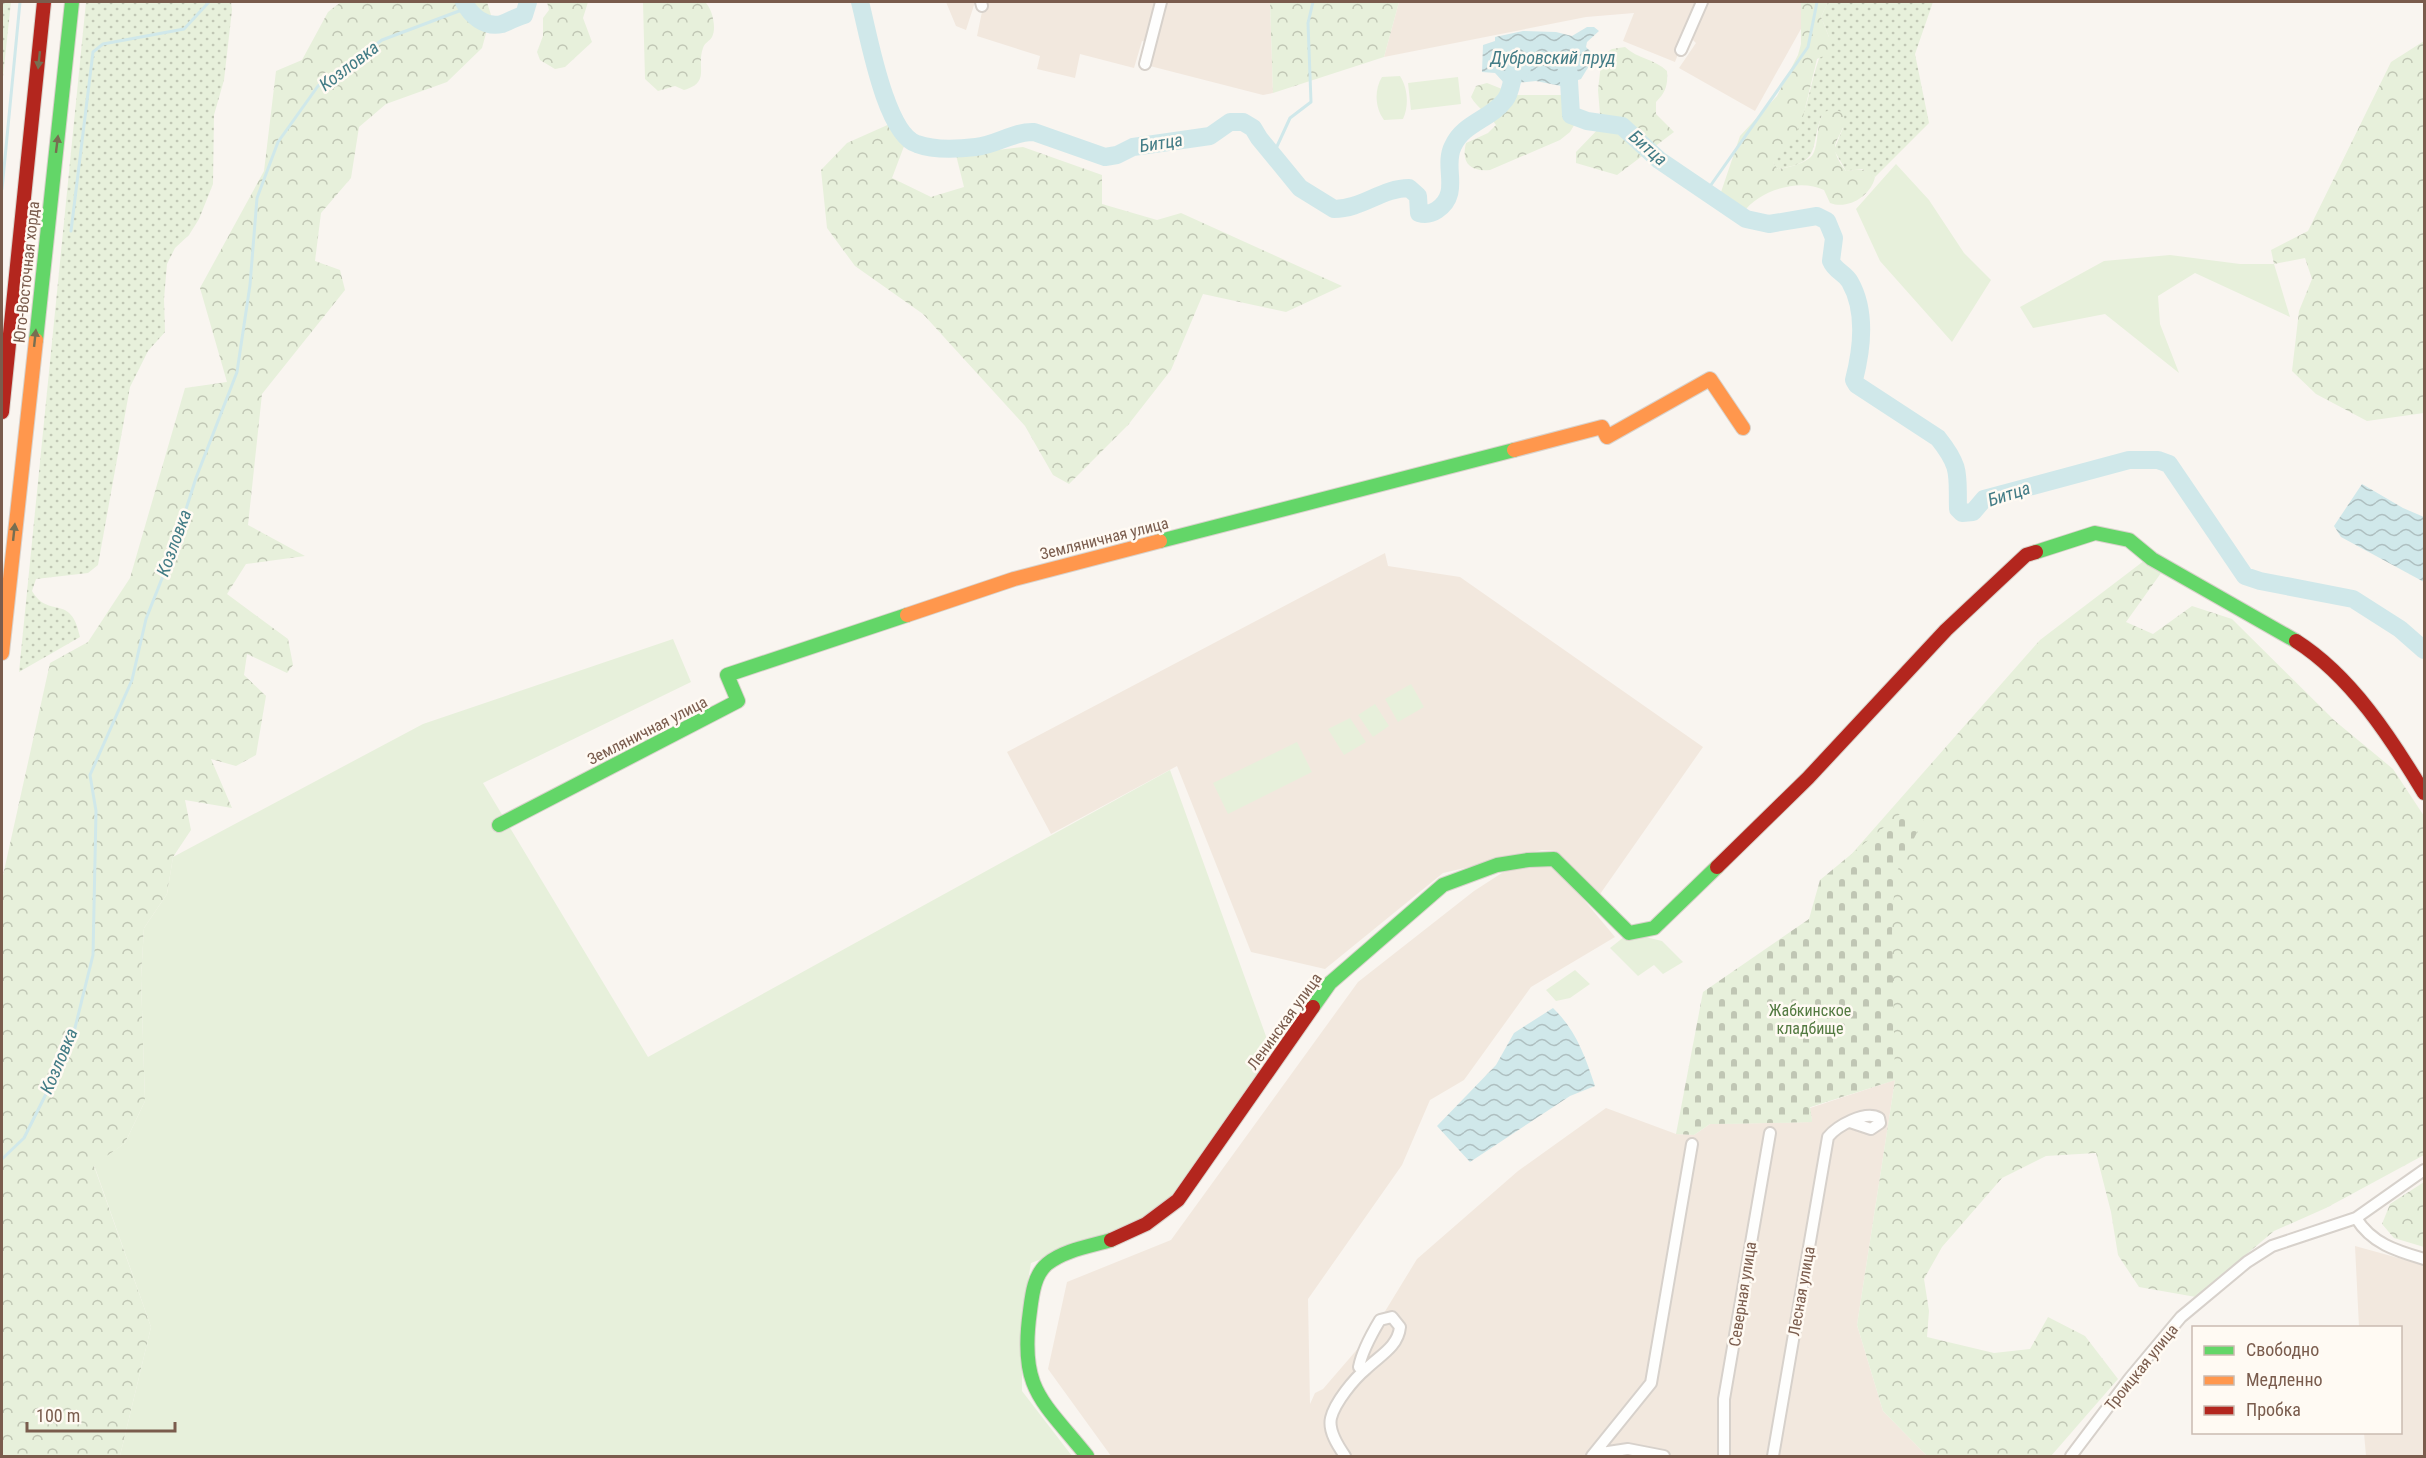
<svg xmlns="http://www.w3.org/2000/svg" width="2426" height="1458" viewBox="0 0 2426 1458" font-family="'Roboto Condensed',sans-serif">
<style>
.residential{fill:#f2e8de}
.grass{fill:url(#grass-dots)}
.forest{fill:url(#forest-crowns)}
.cemetery{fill:url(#cemetery-stones)}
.green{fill:#e7f0db}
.water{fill:url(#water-waves)}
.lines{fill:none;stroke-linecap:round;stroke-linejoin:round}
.stream{stroke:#d0e8ea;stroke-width:3}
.river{stroke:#d0e8ea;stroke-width:18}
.street-casing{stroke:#d7d1cb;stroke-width:14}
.fast-casing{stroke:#d9d2cb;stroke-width:16}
.slow-casing{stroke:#d9d2cb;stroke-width:16}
.jam-casing{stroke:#d9d2cb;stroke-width:16}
.street{stroke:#fefefd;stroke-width:10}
.fast{stroke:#63d668;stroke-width:14}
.slow{stroke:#ff974d;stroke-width:14}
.jam{stroke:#b3261e;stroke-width:14}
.oneway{fill:#776e51}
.labels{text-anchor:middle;stroke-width:5;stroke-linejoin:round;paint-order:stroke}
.street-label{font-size:16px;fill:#7a5c4d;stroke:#fffaf3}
.park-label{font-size:16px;fill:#537a41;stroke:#fffaf3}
.water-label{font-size:18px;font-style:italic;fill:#437c86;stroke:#fffaf3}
</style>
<defs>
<pattern id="grass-dots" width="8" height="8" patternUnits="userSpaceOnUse" patternTransform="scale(1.5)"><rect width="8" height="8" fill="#e7f0db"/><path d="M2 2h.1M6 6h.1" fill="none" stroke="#c0c6b4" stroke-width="1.8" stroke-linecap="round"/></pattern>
<pattern id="forest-crowns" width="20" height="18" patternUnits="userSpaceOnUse" patternTransform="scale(1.5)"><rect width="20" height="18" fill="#e7f0db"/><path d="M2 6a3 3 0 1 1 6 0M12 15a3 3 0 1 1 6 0" fill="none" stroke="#c0c6b4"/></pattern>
<pattern id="cemetery-stones" width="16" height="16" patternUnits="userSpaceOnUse" patternTransform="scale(1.5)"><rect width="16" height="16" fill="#e7f0db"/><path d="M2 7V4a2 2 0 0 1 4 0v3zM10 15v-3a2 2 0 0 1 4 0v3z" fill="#c0c6b4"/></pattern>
<pattern id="water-waves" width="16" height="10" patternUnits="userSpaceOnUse" patternTransform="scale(1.5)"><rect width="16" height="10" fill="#d0e8ea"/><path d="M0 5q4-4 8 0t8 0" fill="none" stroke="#aebfc0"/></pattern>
</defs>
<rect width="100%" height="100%" fill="#f9f5f0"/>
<path class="residential" d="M946,2H975L966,30L956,26Z
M984,2H1156L1147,42L1142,41L1134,68L1080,54L1075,78L1037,69L1040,56L977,36Z
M1165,2H1270L1273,93L1263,95L1150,66Z
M1399,2H1698L1675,62L1623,41L1634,13L1586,17L1384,57Z
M1709,2H1816L1755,111L1679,68L1696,43L1690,37Z
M1385,553L1388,566L1460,577L1703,747L1598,897L1556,851L1542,850L1443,873L1325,969L1251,952L1177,766L1051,834L1007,752Z
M1553,863L1615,937L1531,987L1464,1080L1430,1100L1402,1165L1308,1299L1310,1404L1315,1393L1323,1389L1373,1331L1417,1259L1518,1171L1606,1108L1676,1134L1694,1135L1710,1124L1812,1122L1810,1108L1895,1080L1857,1325L1883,1411L1927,1456H1111L1048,1369L1067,1282L1171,1240L1358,982L1474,891L1505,871Z
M2355,1246L2424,1265V1456H2366L2364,1433L2400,1432V1328L2359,1327Z"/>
<path class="grass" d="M2,2H11L2,86Z
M86,2H231L232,10L224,80L214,115L213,184L199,219L189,235L175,248L167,264L164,299L165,332L148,351L130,387L98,565L88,573L36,579L32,591C49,620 71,592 80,637L19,672Z
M1828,2H1933L1915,54L1929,123L1875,177L1862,169L1846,171L1834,150L1843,128L1822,115C1809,148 1823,162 1778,169L1773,163C1780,147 1794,137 1801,120C1813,90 1812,67 1829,37L1821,17Z"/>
<path class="forest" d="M341,2H487L491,15L482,48L447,82L386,104L359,127L351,178L321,213L315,261L340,270L345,290L262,394L248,525L305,556L246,564L227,594L288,639L293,665L287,673L247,654L244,675L266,696L256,755L236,766L211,759L232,808L185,800L191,830L173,857L167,894L144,928L141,978L145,1101L125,1143L94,1166L151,1327L120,1456H2V880L50,663L88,642L130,578L185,388L227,382L200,288L264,171L276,71L302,60L328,12Z
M547,2H588L583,18L592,42L565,67L555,69L540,60L537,52L543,36V18L549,10Z
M643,2H705C712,8 717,28 712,37C709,42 705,42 703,48C696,67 711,82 684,90L675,86L658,91L645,79Z
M1270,2H1399L1384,57L1273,93Z
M1801,2H1828L1821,17L1829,37L1830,53L1817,59L1802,121L1794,136L1773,163L1778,169C1787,168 1808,163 1813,154C1822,140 1811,98 1844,113C1847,142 1821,139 1846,171C1858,169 1866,168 1875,177C1871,196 1848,210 1830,203L1824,190C1800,178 1758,190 1743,213L1720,195L1740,136L1777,96L1798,55L1801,44Z
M2424,41V413L2367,421L2316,394L2292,371L2299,311L2312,279L2305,258L2274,264L2271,250L2308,231L2391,62Z
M1625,47C1638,59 1655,59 1667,71C1668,85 1666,92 1656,102V114L1674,132L1617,175L1576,163V152L1601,126L1598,90L1602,55L1612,49Z
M1487,83L1517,95H1562L1572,100L1576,110V122L1570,132L1560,140L1490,170C1470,172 1461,163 1466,143L1488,133L1496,125C1488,113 1478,109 1471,97L1476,86Z
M892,123L906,141L892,178L931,197L964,187L956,155L1023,147L1102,175V204L1157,220L1181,213L1342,286L1286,312L1203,294L1171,370L1128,425L1069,484L1053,475L1025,426L923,314L855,266L827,228L821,170L847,143Z
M2145,560L2161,573L2126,622L2153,634L2192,606L2232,619L2335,721L2393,769L2424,816V1155L2326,1208L2274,1231L2196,1297L2139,1287L2118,1255L2111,1212L2096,1153L2046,1156L2002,1178L1942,1247L1924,1279L1929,1311L1927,1337L1994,1353L2030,1349L2048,1317L2085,1336L2118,1379L2051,1456H1927L1883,1411L1857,1325L1895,1080L1810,1107L1812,1122L1710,1124L1822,933L1827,882L2040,640Z
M2424,1182V1247L2394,1238L2382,1224L2390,1204Z"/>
<path class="cemetery" d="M1900,814L1924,819L1895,875L1892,931L1895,1080L1810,1107L1812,1122L1710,1124L1694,1135L1676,1134L1703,992L1809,919L1820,880Z"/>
<path class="green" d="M1400,76C1408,88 1409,106 1403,119L1384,120C1375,108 1374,90 1382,77Z
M1458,77L1461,104L1411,110L1408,83Z
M1896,164L1929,200L1964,253L1991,280L1952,342L1880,261L1856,209Z
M2170,255L2240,264H2274L2290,317L2195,273L2158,296L2160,324L2179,373L2105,314L2033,328L2020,307L2104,261Z
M673,639L691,682L483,783L648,1057L1170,770L1267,1039L1254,1091L1161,1214L1031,1263L1022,1315V1391L1072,1456H120L151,1327L94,1165L125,1143L145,1101L141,978L144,928L167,894L173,857L423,724Z
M1411,684L1424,707L1398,722L1385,699Z
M1375,704L1389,726L1373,737L1358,715Z
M1350,718L1366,742L1344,755L1328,729Z
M1297,742L1312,772L1228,814L1213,783Z
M1629,933L1662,941L1683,962L1663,974L1654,965L1638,976L1610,948Z
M1575,970L1590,984L1570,998L1556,1001L1546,990Z"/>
<path class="water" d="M1587,27H1594L1599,31L1587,42L1586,47L1595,56L1581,79L1561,86L1536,81L1505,84L1495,73L1482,72L1483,45L1495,41V37L1523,31L1556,32L1572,36Z
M2362,484L2403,508L2424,517V582L2341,537L2334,526Z
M1553,1008C1576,1030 1585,1056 1595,1086L1570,1096L1470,1162L1437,1126L1496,1065L1514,1033Z"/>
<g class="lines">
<path class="stream" d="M1273,155L1290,118L1311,102L1308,23L1313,2
M2,189L20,2
M1706,192L1808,47L1817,2
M71,231L93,52L103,44L184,29L209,2
M2,1159L24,1138L71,1044L93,955L96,811L90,775L132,680L146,619L172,553L196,478L237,372L250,285L257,198L278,142L318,86L382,40L467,8"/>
<path class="river" d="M464,2C471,16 485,28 502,24C510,21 516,17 524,15L528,2
M860,2C868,32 885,134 917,144C933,150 959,149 976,147C996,145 1015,131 1034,132L1105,157L1117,155L1133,147L1210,136L1230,122H1243L1253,128L1259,138L1300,188L1334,209C1362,209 1382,188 1409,188L1418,196L1419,213C1426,215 1431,214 1437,210C1462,193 1442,167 1453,146C1463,123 1491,119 1505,100C1511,93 1512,78 1515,69L1522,68
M1564,63L1568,64L1571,115L1587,121L1622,126L1659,160L1746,219L1769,224L1817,216L1827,221L1834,238L1831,261C1835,271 1845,273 1850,282C1866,310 1862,349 1854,380L1857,385L1938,438C1962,468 1957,475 1958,509L1962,513L1973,512L1984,499L2129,460H2158L2169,464L2245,576L2260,581L2353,599L2400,629L2424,650"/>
<defs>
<path id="street" d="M981,2L982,6
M1681,50L1702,2
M1145,64L1161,2
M2356,1218C2372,1244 2397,1251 2424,1259
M1595,1454L1628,1449L1664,1456
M1345,1456C1338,1446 1328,1431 1331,1418C1335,1402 1354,1379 1366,1369C1379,1356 1398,1347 1400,1327L1392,1317L1380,1320C1371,1335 1362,1351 1359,1367L1363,1371
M1592,1456L1651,1383L1692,1144
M1724,1456V1399L1770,1133
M1773,1456L1828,1137C1837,1126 1865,1110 1879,1118L1880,1123L1871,1129L1850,1122
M2071,1456L2130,1378L2181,1317L2247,1262L2272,1246L2356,1218L2424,1170"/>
<path id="fast" d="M36,340L72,2
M1160,541L1514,450
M2036,552L2095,533L2129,540L2152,559L2296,641
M499,825L738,701L727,675L907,615
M1313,1007L1330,983L1443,885L1497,865L1528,860L1554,859L1629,933L1654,928L1717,867
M1087,1456C1041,1399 1019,1389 1030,1311C1032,1295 1034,1275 1047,1264C1064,1250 1091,1246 1111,1240"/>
<path id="slow" d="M1514,450L1602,427L1607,437L1710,379L1743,428
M907,615L1014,579L1160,541
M2,653L36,340"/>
<path id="jam" d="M2,412L44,2
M2296,641C2351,676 2391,738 2424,793
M1717,867L1808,778L1946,630L2026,555L2036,552
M1111,1240L1146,1224L1178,1200L1313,1007"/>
</defs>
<use href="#street" class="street-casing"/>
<use href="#fast" class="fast-casing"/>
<use href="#slow" class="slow-casing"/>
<use href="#jam" class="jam-casing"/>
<use href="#street" class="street"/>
<use href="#fast" class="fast"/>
<use href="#slow" class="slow"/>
<use href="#jam" class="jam"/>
</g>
<defs><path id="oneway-solid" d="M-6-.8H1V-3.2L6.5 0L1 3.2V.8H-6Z" transform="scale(1.5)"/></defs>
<g class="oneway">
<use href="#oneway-solid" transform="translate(39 60) rotate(96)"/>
<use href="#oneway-solid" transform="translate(57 144) rotate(-83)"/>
<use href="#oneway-solid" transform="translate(35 338) rotate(-84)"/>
<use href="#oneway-solid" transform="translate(14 532) rotate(-84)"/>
</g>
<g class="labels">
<g class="street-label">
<text transform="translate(26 272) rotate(-84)" y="6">Юго-Восточная хорда</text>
<text transform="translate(1104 538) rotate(-14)" y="6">Земляничная улица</text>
<text transform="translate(647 730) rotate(-27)" y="6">Земляничная улица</text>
<text transform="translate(1284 1021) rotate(-54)" y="6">Ленинская улица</text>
<text transform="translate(1801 1291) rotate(-80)" y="6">Лесная улица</text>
<text transform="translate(1742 1294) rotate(-81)" y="6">Северная улица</text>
<text transform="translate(2141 1367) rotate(-51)" y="6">Троицкая улица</text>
</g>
<g class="park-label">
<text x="1810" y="1016">Жабкинское<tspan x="1810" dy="18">кладбище</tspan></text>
</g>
<g class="water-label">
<text x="1553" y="64">Дубровский пруд</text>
<text transform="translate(349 66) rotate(-37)" y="6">Козловка</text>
<text transform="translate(1161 143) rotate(-9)" y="6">Битца</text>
<text transform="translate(1648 148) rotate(41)" y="6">Битца</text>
<text transform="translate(2009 494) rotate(-18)" y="6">Битца</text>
<text transform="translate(174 543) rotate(-70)" y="6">Козловка</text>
<text transform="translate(59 1061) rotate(-67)" y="6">Козловка</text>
</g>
</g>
<rect width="2426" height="1458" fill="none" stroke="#7a5c4d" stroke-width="6"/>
<rect x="2192" y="1326" width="210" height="108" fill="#fffaf3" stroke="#cabbb1" stroke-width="1.5"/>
<rect x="2204" y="1346" width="30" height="9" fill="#63d668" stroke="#cabbb1" stroke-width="1.5"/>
<text x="2246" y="1356" font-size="18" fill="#7a5c4d">Свободно</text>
<rect x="2204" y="1376" width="30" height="9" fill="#ff974d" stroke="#cabbb1" stroke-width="1.5"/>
<text x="2246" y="1386" font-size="18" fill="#7a5c4d">Медленно</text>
<rect x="2204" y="1406" width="30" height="9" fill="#b3261e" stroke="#cabbb1" stroke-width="1.5"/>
<text x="2246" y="1416" font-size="18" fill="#7a5c4d">Пробка</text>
<path d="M27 1422v9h148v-9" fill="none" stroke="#7a5c4d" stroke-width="3"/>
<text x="36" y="1422" font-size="18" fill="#7a5c4d" stroke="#fffaf3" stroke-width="4.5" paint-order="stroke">100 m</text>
</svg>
